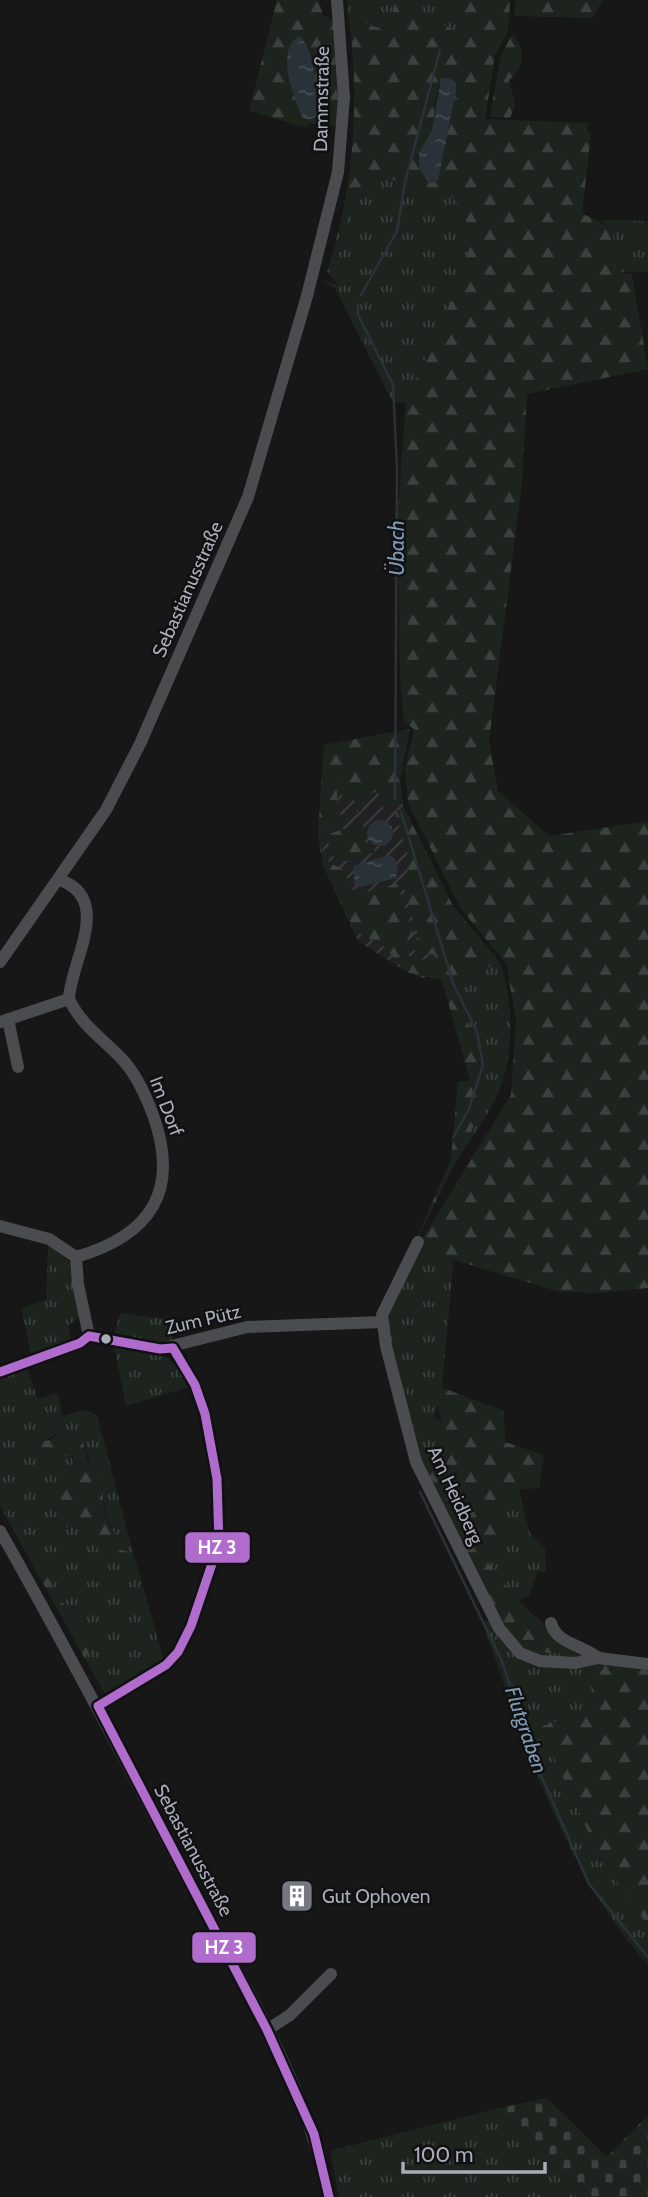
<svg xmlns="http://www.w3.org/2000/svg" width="648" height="2197" viewBox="0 0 648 2197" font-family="Cabin,sans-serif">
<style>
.industrial{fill:url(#industrial-furrows)}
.grass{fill:url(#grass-tufts)}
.forest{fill:url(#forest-firs);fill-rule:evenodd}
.cemetery{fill:url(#cemetery-stones)}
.water{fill:url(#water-ripples)}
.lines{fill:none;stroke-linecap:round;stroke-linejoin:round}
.stream{stroke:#2a3239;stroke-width:2.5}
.minor{stroke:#4b4c50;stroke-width:12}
.bus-1-casing{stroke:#111113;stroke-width:14}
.bus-1{stroke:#b06ccc;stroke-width:9}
.bus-dot{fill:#a8adb8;stroke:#111113;stroke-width:2.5}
.labels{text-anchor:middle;stroke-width:5;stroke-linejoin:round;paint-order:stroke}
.street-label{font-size:19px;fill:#a8adb8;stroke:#111113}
.poi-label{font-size:19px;fill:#a8adb8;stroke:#111113;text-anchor:start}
.water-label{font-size:21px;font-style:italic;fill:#7f9bb3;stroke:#111113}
.line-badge{stroke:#111113;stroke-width:2.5}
.badge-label{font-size:19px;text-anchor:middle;font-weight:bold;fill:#fff}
</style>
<defs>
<pattern id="industrial-furrows" width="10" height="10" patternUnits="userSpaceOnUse" patternTransform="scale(1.75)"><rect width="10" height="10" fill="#212123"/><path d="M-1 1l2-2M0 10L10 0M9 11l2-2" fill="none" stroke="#3e3f41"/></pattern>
<pattern id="grass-tufts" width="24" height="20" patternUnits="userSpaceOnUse" patternTransform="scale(1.75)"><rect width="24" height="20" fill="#1d241e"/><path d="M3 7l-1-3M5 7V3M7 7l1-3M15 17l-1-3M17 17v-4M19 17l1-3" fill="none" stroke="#3b413d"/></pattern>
<pattern id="forest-firs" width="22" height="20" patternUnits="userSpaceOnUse" patternTransform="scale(1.75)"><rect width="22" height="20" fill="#1d241e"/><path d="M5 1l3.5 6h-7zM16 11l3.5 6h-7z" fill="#3b413d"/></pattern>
<pattern id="cemetery-stones" width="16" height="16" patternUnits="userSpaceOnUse" patternTransform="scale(1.75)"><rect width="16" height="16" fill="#1d241e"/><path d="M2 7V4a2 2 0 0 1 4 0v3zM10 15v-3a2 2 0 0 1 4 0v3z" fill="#3b413d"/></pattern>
<pattern id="water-ripples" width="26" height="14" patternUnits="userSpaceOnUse" patternTransform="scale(1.75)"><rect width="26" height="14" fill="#2a3239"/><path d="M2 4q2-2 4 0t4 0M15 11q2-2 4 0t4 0" fill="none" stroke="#464d54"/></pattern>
</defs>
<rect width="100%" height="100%" fill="#171717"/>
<path class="industrial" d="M410,729L400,780L403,805L453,906L501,964L422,978L407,972L358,941L323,865L318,834L324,745Z"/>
<path class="grass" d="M347,0H396L388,30L349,19Z
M420,0H463L457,32L416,13Z
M367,173L452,196L473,233L454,295L406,402L393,403L336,290L323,280L339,286L327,271L334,248Z
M602,220L648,221V272H619L613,235Z
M501,964C513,1002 515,1055 498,1093C487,1119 467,1144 452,1168L478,1117L486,1086L455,976Z
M48,1245L70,1262L80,1316L68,1326L71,1340L31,1354L21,1308L46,1300Z
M423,1245L453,1261V1265L442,1389L433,1418L509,1446L529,1532L545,1548L546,1572H537L530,1595L515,1603L565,1643L628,1657L648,1671V1965C563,1868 524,1743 483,1623L493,1618L412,1455L386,1320Z
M120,1313L167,1319L173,1342L160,1344L115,1333Z
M113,1341C146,1348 177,1352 189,1387L126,1406Z
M26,1364L38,1399L57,1393L63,1416L84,1410L97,1415L133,1553L113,1548V1527L106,1519L102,1483L92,1472L85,1445L55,1434L44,1442L53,1457L71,1456L78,1479L72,1481L71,1507L86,1521L89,1518L91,1525L123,1561L136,1562L164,1661L105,1694L0,1506V1376Z
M499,2108L577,2197H339L330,2151Z"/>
<path class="forest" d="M277,0H319L323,15L333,20L339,116L337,124L330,127L309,123L308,128L249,111Z
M396,0H420L416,13L457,31L463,0H510L508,32L495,54L485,119L588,123L587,132L591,133L582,214C612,223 620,241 619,272L632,274L648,369L527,394L522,483L489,741L498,791L549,836L648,821V1288L600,1293L560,1292L444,1257L428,1249L421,1241L511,1095L516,1019L506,963L461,909L408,803L405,768L414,729L404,722L400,677L398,509L406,402L454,295L473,233L452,196L367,173L334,248C355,172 359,98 349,19L387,30ZM438,85L456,92L438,181L429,183L419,153L432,130Z
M516,0H603L592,18L514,16Z
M512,34C527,48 524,69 509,80L515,105L510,118L490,117L500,58Z
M410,729L400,780L403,801L383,808L381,795L375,792L362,795V811L357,812L354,799L342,802V783H337V804L343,821L326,830C318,846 324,867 344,868L351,889L360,894L397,884L413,933L408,942L409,956L421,960L435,957L434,954L424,955L414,950L418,934L403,884L410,862L395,811L404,808L453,906L501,964L455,976L486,1086L478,1117L410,1254L451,1159L458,1082L470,1081L442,980L407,972L384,947L354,930L323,865L318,834L324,745Z
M365,821L362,831L366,845L377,852L346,861L335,859L328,849L330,834Z
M430,1383L504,1411L505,1442L544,1455L539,1488L498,1491L500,1535L474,1543C509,1593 543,1634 600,1658L534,1651L497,1620L424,1466L453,1454Z
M62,1431C91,1430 81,1458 94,1473C98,1479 101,1479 102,1486C104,1496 102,1510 106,1519C112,1531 119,1533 114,1548L133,1553L136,1562C96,1557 99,1555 89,1519L80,1527H66L71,1508L60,1501C60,1487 65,1484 78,1479L72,1456L53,1457L38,1453L35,1446L38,1442L50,1440Z
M13,1529L27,1537L89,1651L85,1659Z
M584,1662L648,1669V1926L599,1855L540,1727L599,1707Z"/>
<path class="cemetery" d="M547,2098L607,2157L648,2115V2197H577L499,2108Z"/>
<path class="water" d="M299,36C316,51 317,92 316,114L312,119H303C295,99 274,51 299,36Z
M441,78H450L456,83V92L438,181L429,183L419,168V153L432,130Z
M367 833a13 13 0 1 1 26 0a13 13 0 1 1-26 0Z
M389,855L394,858L398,869L396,878L360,887L355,885L353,866Z"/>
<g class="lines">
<path class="stream" d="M361,295L397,231L405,182L440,50
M358,304V315L393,385L397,469L395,799
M401,812L453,983L477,1032L483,1065L469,1109L453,1138
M420,1492L501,1659L543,1780L589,1884L648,1957"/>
<path class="minor" d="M60,880C114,899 70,963 69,999C82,1026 102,1038 122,1059C136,1074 146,1096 153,1115C180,1190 152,1235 76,1257
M0,962L106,810L140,744L248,497L307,296L338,172L344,97L337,0
M8,1019L18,1067
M0,1022L69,999
M0,1226L49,1239L76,1257
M418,1242L382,1315L386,1346L416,1462L499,1628L520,1653L540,1661L575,1663L598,1658L648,1664
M76,1257L78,1284L89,1336
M0,1372L80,1343L89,1336L160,1349L247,1327L382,1322
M0,1531C66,1646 127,1765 189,1882C243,1983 306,2084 329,2197
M551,1623C556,1644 584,1645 598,1658
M98,1706L166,1665L178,1652L191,1626L219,1543L217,1479L205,1414L195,1385L173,1348
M267,2030L290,2015L331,1974"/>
<defs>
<path id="bus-1" d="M0,1372L80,1343L89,1336L160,1349L173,1348
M98,1706L267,2030L314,2134L329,2197
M98,1706L166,1665L178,1652L191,1626L219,1543L217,1479L205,1414L195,1385L173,1348"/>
</defs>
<use href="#bus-1" class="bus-1-casing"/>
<use href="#bus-1" class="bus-1"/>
</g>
<defs>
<symbol id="building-square" viewBox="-11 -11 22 22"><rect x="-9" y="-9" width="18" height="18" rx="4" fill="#757880" stroke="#111113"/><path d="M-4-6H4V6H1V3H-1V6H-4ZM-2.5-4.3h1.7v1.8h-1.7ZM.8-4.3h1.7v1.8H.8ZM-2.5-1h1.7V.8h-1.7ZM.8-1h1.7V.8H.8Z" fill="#fff"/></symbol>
</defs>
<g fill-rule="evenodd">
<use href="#building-square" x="278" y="1877" width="38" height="38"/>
</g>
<circle class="bus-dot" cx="106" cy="1339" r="6"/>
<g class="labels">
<g class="street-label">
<text transform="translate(321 99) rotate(-89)" y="7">Dammstraße</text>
<text transform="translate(187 589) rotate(-66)" y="7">Sebastianusstraße</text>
<text transform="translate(167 1106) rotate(69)" y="7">Im Dorf</text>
<text transform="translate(203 1319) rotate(-13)" y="7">Zum Pütz</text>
<text transform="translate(456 1495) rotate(65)" y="7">Am Heidberg</text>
<text transform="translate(194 1850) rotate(62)" y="7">Sebastianusstraße</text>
</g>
<g class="poi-label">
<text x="322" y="1903">Gut Ophoven</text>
</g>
<g class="water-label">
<text transform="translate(397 548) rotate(-90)" y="7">Übach</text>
<text transform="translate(526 1730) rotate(71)" y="7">Flutgraben</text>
</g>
</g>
<g class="line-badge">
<rect x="184" y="1531" width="67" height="33" rx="7" fill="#b06ccc"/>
<rect x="191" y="1931" width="66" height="33" rx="7" fill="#b06ccc"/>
</g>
<g class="badge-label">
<text x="217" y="1554">HZ 3</text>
<text x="224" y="1954">HZ 3</text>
</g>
<path d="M403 2162v10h142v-10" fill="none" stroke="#a8adb8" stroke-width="3.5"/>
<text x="414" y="2162" font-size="21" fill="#a8adb8" stroke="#111113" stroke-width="5" paint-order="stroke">100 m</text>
</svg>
